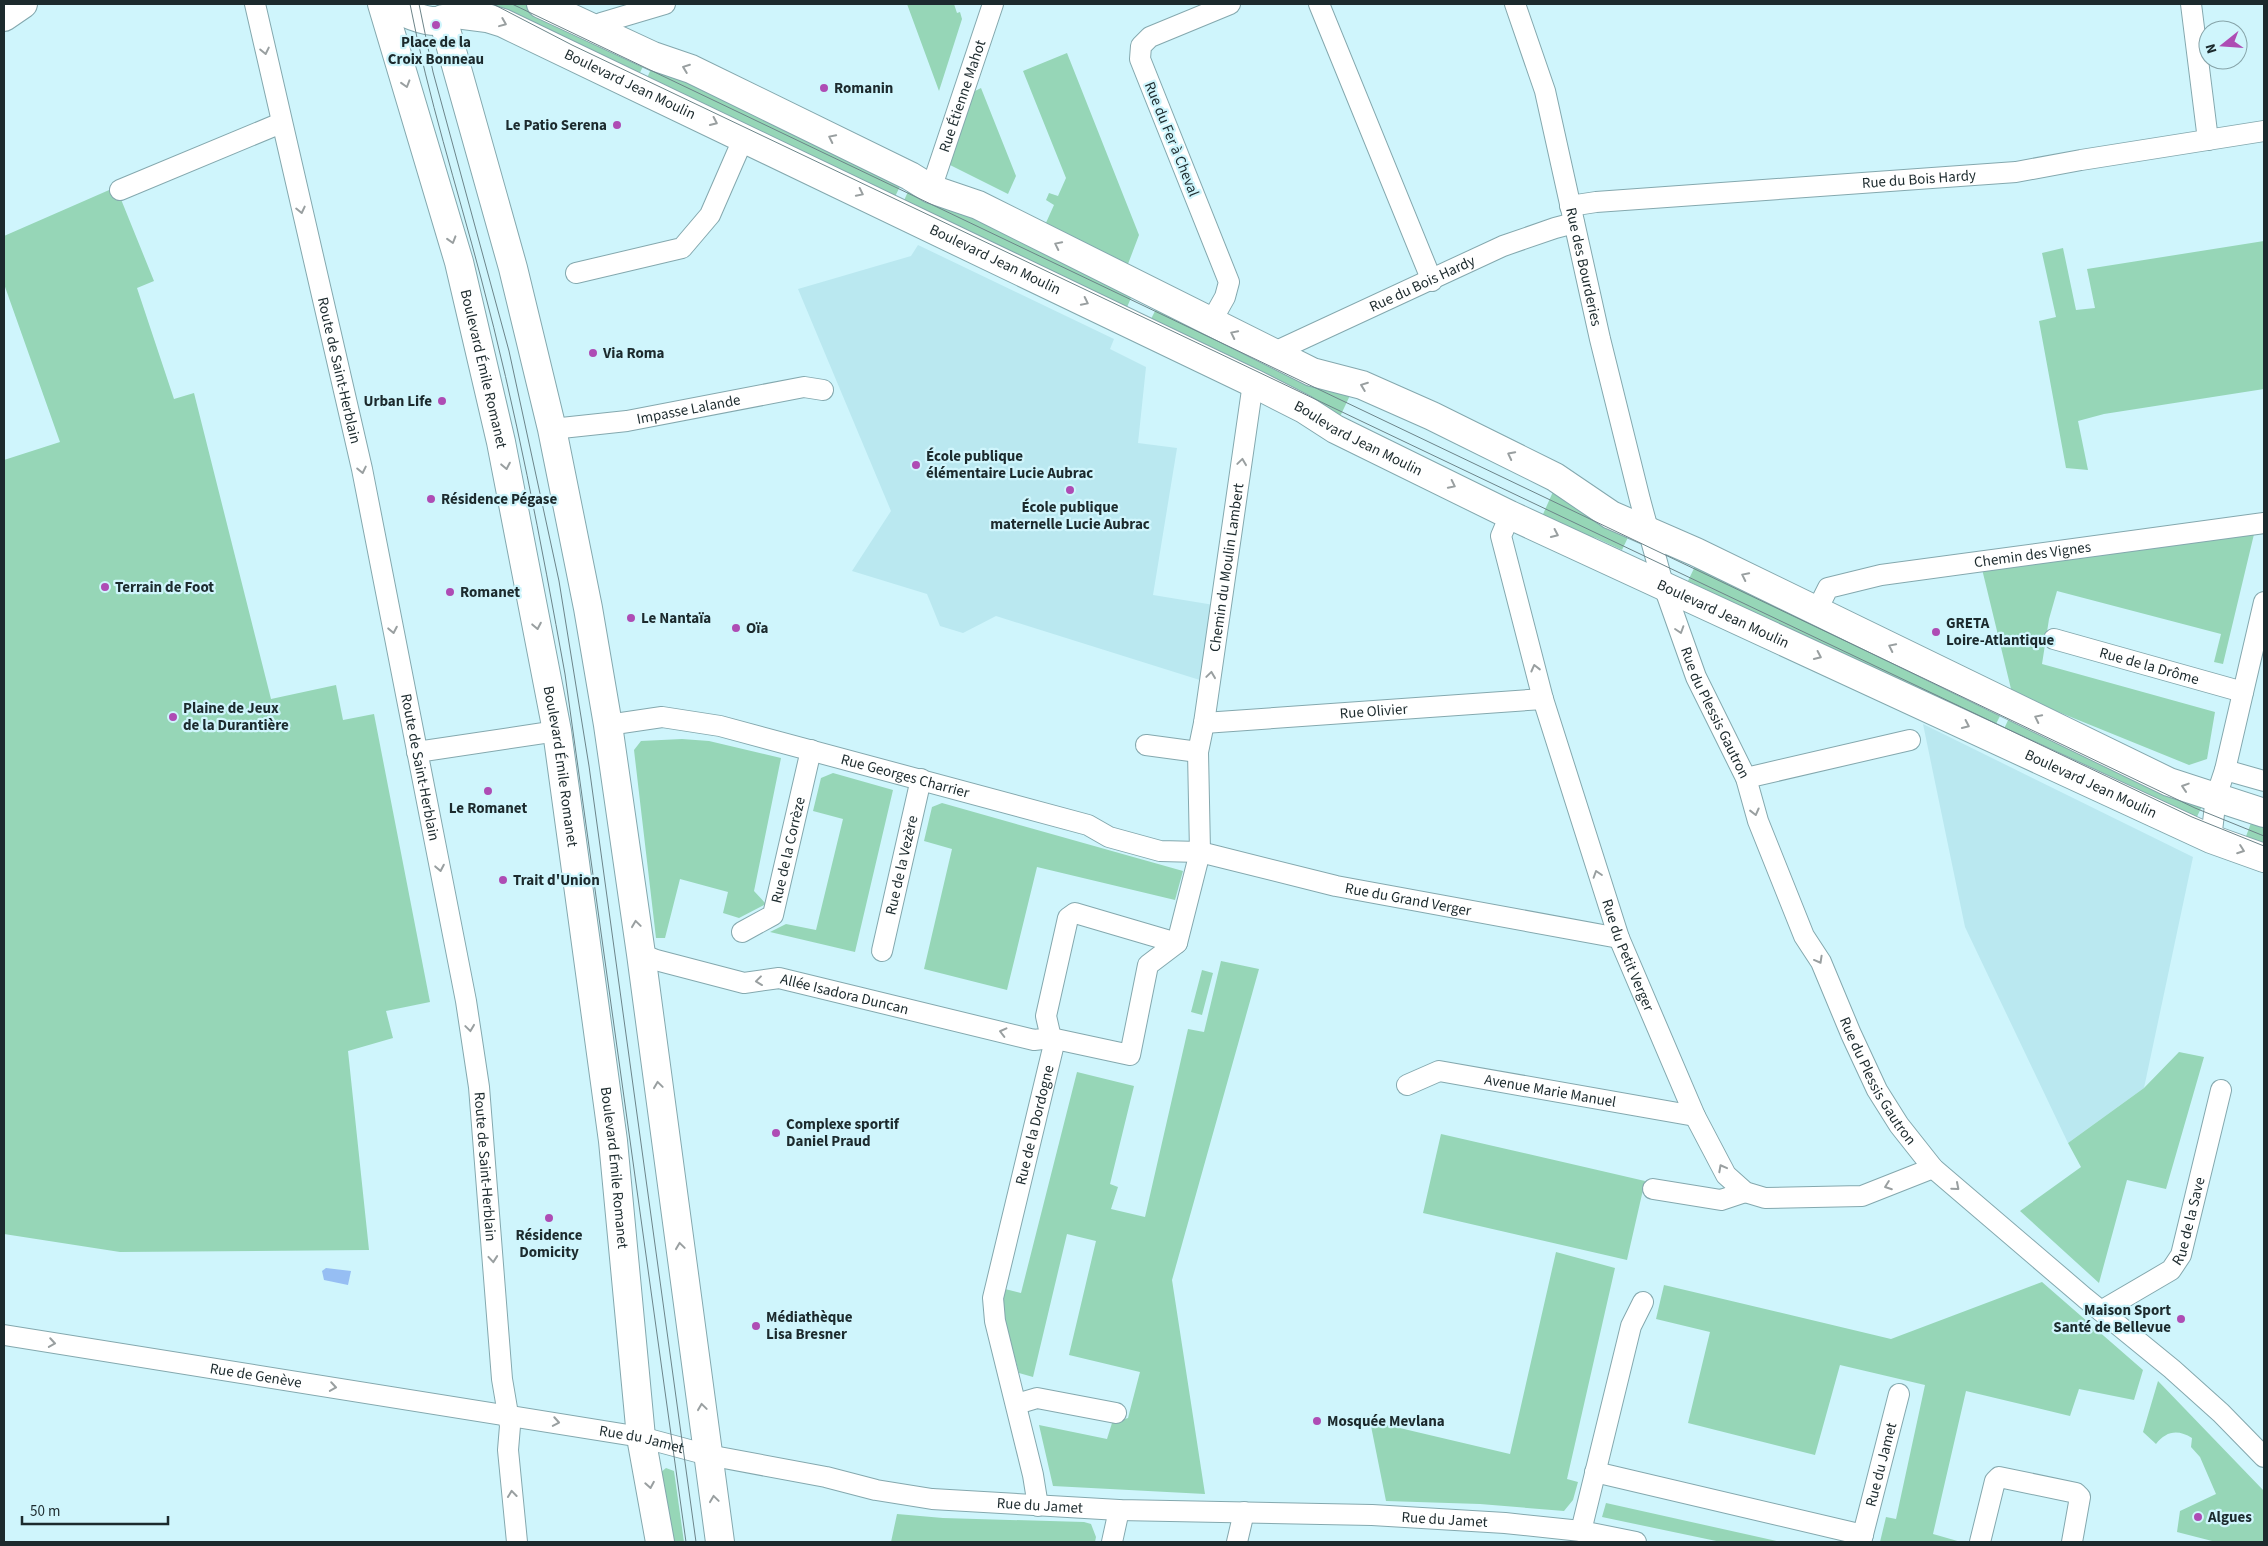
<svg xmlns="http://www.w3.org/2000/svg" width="2268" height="1546" viewBox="0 0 2268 1546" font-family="'Source Sans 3',sans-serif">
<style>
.built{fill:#bae8f0}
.green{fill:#96d6b7}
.water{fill:#96bef3}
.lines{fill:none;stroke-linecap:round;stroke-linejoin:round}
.street-casing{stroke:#84a8ae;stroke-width:22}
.secondary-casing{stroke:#84a8ae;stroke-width:30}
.primary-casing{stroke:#84a8ae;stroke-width:30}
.street{stroke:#fff;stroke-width:20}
.secondary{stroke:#fff;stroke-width:28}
.primary{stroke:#fff;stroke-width:28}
.tram{stroke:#6c8489;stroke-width:1}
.oneway{stroke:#999fa0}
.poi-dot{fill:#ae4cb4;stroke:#cff5fc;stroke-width:2}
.labels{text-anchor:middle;stroke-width:4.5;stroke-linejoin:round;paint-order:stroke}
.poi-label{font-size:15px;font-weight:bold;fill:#1c2a2d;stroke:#cff5fc;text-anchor:start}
.street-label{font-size:15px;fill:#1c2a2d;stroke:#cff5fc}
</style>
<rect width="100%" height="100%" fill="#cff5fc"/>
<path class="built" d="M918,245L1114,339L1110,349L1146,367L1138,443L1177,448L1153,595L1214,605L1203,681L996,616L963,633L940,626L927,594L852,571L891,511L798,289L911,256Z
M1923,724L2193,857L2144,1088L2068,1143L1965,927Z"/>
<path class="green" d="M496,4H528L646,60L637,79L493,11Z
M907,4H954L957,13L960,12L962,19L939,91Z
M1067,53L1139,235L1128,264L1045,225L1054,205L1046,200L1049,193L1058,196L1066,178L1023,71Z
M653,64L902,182L893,201L645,83Z
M981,88L1016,176L1008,194L950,165L973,92Z
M116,187L154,281L137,288L174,399L194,393L271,699L336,685L343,720L374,714L430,1002L386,1011L393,1038L348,1051L369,1250L120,1252L4,1234V460L60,442L4,284V236Z
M910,187L1133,293L1125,312L902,205Z
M2264,241V389L2104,414L2078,421L2088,470L2066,468L2039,321L2056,317L2042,253L2063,248L2076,310L2095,308L2087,269Z
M1158,305L1353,389L1337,423L1149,323Z
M1556,485L1631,531L1622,550L1596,538L1540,521Z
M2255,530L2223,664L2214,662L2221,634L2057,591L2049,619L2042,664L2215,712L2207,759L2189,765L2012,693L1982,569Z
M1697,562L2003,710L1994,728L1688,581Z
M2011,714L2203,804L2194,823L2002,733Z
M682,739L709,741L781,758L754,891L766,904L739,918L723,913L728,892L680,879L665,938H656L634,750L641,741Z
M833,773L893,790L855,952L770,932L786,924L816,930L843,819L813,811L821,778Z
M942,803L1183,871L1175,900L1037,867L1007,990L924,969L952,849L924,841L932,807Z
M2251,823L2264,827V853L2242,847Z
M1221,961L1259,969L1172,1280L1205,1494L1053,1486L1039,1425L1107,1439L1112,1423L1128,1418L1140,1372L1069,1355L1096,1241L1067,1234L1033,1377L1019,1373L1002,1310L1005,1289L1021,1293L1077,1072L1134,1086L1110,1184L1118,1187L1111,1209L1145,1217L1188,1029L1204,1032Z
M1202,970L1213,973L1202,1015L1191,1012Z
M2179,1052L2204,1057L2166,1189L2127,1180L2099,1283L2020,1211L2081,1167L2068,1143L2144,1088Z
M1441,1134L1645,1181L1627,1260L1423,1213Z
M1556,1252L1615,1268L1567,1479L1578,1482L1573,1500L1564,1511L1480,1504L1386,1501L1370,1421L1510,1454Z
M2042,1282L2143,1370L2134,1400L2079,1389L2070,1416L1966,1391L1933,1534L1961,1542H1880L1886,1517L1896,1519L1925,1385L1840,1365L1815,1455L1688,1423L1710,1332L1656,1319L1664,1285L1891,1339Z
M2158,1381L2264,1491V1542H2216L2177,1532L2180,1511L2216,1494L2200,1457L2191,1447L2192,1438C2178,1429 2166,1431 2156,1444L2143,1432Z
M666,1468L674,1471L684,1542H670L660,1473Z
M1606,1503L1781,1542H1721L1602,1517Z
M897,1514L943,1518L1084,1522L1091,1524L1096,1537L1095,1542H891Z"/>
<path class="water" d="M326,1268L351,1271L348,1285L324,1280L322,1271Z"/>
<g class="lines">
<defs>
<g id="street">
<path id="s1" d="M255,4L362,469L466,1001L479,1087L502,1379L510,1426L508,1450L517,1542"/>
<path d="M1319,4L1432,281"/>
<path id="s2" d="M1515,4L1545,91L1600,339L1640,500L1663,584L1696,677L1746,778L1758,821L1804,936L1821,962L1851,1034L1877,1090L1899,1125L1933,1168L2085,1298L2172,1369L2221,1413L2264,1457"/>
<path d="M2191,4L2208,140"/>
<path d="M596,30L601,23L665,4"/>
<path id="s3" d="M931,189L993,4"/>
<path d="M120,190L281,123"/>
<path id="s4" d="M1570,206L1596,202L2016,172L2081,160L2264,131"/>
<path d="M576,273L682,248L710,215L744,137"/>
<path d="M1211,322L1225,297L1229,282L1140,59L1141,46L1150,37L1230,4"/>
<path id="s5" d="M1278,355L1283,348L1503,246L1555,228L1574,223"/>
<path id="s6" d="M552,429L627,421L804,387L823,390"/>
<path id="s7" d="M1510,515L1501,536L1543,699L1619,938L1695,1116L1726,1175L1745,1192L1765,1198L1862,1196L1933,1168"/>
<path id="s8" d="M1817,610L1828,588L1881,575L2264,523"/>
<path id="s9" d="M2054,639L2243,692"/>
<path id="s10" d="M1204,723L1543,699"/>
<path id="s11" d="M608,725L662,717L720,726L1088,825L1109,837L1160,851L1200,852L1336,886L1619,938"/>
<path d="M1146,745L1198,752"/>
<path d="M417,752L557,731"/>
<path d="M2225,770L2264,781"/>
<path d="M1746,778L1910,740"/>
<path d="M2211,839L2216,797L2225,770L2264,602"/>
<path id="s12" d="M742,932L773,915L811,750"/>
<path id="s13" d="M882,951L921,779"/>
<path id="s14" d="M641,954L656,960L744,983L779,978L1034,1040L1051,1038L1046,1016L1068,918L1075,913L1177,943"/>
<path id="s15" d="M1407,1085L1439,1071L1695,1116"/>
<path d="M1653,1189L1721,1200L1745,1192"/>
<path id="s16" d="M2101,1311L2171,1270L2181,1255L2221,1090"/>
<path id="s17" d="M4,1335L641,1437L708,1455L826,1477L876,1490L932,1499L1119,1510L1372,1515L1505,1523L1581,1531L1636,1542"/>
<path d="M1017,1404L1037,1398L1116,1413"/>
<path d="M1595,1472L1863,1535"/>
<path id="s18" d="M1038,1506L1033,1475L995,1321L993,1298L1053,1048L1051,1038L1130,1055L1148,965L1177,943L1200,852L1198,752L1204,723L1253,383"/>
<path d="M1581,1531L1631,1326L1643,1302"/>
<path d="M1112,1542L1119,1510"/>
<path d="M1237,1542L1244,1512"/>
<path id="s19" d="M1861,1542L1899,1394"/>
<path d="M1980,1542L1995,1481L1999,1477L2076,1493L2080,1497L2072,1542"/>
</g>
<path id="secondary" d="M4,17L23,4"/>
<g id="primary">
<path id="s20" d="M382,4L459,262L501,442L557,731L613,1141L641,1437L660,1542"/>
<path d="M386,4C406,13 439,33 458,11"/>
<path d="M541,4L653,56L691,69L910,176L931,189L978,205L1312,372L1362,385L1432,416L1555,477L1611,515L1696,552L2169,782L2264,813"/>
<path id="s21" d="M456,14L487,18L503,23L1253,383L1304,409L1335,429L1510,515L2211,839L2264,858"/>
<path d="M443,19L513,268L552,429L588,608L608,725L641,954L720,1542"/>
</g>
</defs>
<use href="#street" class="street-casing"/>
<use href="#secondary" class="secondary-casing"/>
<use href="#primary" class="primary-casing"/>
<use href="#street" class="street"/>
<use href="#secondary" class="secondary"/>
<use href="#primary" class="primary"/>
<path class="tram" d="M410,4C428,97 457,187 481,278C516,409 541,542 565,674L686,1542
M419,4L433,72L509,351L559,581L589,766L696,1542
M493,4L572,45L2192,817L2264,846
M512,4L2195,808L2264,836"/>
</g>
<defs><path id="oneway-chevron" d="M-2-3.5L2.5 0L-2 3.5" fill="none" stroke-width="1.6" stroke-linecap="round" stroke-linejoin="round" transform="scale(1.25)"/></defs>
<g class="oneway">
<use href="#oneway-chevron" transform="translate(503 23) rotate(22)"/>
<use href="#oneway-chevron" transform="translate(265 51) rotate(78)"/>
<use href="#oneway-chevron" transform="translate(686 68) rotate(-159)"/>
<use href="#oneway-chevron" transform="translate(406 84) rotate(73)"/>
<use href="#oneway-chevron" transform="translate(714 122) rotate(25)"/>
<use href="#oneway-chevron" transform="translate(832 138) rotate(-154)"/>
<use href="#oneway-chevron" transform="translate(860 193) rotate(26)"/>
<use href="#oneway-chevron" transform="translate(301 210) rotate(77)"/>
<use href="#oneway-chevron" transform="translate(452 240) rotate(73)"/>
<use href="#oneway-chevron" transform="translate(1058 245) rotate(-154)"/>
<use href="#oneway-chevron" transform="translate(1085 302) rotate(26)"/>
<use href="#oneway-chevron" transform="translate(1234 334) rotate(-154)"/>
<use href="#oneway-chevron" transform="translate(1364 386) rotate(-159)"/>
<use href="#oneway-chevron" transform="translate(1511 455) rotate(-153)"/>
<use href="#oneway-chevron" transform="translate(1242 462) rotate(-82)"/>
<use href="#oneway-chevron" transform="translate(506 466) rotate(79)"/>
<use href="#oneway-chevron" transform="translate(362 470) rotate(78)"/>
<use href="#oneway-chevron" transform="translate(1452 485) rotate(26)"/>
<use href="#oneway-chevron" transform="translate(1555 534) rotate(25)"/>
<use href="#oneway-chevron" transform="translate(1745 576) rotate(-154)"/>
<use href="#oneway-chevron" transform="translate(537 626) rotate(79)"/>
<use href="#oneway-chevron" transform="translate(393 630) rotate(79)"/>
<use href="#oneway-chevron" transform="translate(1680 630) rotate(72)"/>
<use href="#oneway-chevron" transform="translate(1892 647) rotate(-154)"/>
<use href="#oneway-chevron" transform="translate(1818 656) rotate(25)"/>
<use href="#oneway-chevron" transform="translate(1535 668) rotate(-104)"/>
<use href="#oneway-chevron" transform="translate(1211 675) rotate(-82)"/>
<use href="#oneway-chevron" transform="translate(2038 718) rotate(-154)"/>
<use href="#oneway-chevron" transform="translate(1966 725) rotate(25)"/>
<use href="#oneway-chevron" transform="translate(2185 787) rotate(-162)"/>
<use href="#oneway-chevron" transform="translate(1755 812) rotate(76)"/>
<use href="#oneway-chevron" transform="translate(2241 850) rotate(20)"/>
<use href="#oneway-chevron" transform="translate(440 868) rotate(79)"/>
<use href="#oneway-chevron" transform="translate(1597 874) rotate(-108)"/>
<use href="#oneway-chevron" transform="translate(636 924) rotate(-98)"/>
<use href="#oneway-chevron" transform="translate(1819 960) rotate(61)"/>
<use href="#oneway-chevron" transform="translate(759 981) rotate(173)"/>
<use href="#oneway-chevron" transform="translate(470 1028) rotate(82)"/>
<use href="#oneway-chevron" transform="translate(1003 1032) rotate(-166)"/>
<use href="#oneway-chevron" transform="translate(658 1085) rotate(-98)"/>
<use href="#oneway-chevron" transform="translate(1722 1168) rotate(-118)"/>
<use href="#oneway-chevron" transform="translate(1888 1186) rotate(160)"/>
<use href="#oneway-chevron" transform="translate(1956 1187) rotate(41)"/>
<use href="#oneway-chevron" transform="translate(680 1246) rotate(-98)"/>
<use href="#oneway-chevron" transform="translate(493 1259) rotate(85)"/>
<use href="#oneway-chevron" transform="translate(52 1343) rotate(9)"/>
<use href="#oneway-chevron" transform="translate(333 1387) rotate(9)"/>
<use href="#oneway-chevron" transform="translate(702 1407) rotate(-98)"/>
<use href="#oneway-chevron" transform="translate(556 1422) rotate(10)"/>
<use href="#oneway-chevron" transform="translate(650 1485) rotate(80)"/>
<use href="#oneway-chevron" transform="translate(512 1494) rotate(-96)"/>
<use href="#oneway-chevron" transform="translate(714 1499) rotate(-98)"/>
</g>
<g class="poi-dot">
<circle cx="436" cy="25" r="5"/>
<circle cx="824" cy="88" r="5"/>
<circle cx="617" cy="125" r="5"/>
<circle cx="593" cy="353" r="5"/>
<circle cx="442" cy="401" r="5"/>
<circle cx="916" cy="465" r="5"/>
<circle cx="1070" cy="490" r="5"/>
<circle cx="431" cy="499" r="5"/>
<circle cx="105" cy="587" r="5"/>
<circle cx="450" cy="592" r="5"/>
<circle cx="631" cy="618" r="5"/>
<circle cx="736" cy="628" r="5"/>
<circle cx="1936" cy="632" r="5"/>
<circle cx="173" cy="717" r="5"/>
<circle cx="488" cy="791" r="5"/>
<circle cx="503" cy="880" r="5"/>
<circle cx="776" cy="1133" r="5"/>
<circle cx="549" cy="1218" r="5"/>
<circle cx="2181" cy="1319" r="5"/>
<circle cx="756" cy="1326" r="5"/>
<circle cx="1317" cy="1421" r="5"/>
<circle cx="2198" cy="1517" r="5"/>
</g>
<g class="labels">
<g class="poi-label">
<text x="436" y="47" text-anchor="middle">Place de la<tspan x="436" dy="17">Croix Bonneau</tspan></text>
<text x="834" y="93">Romanin</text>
<text x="607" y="130" text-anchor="end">Le Patio Serena</text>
<text x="603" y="358">Via Roma</text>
<text x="432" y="406" text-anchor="end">Urban Life</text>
<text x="926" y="461">École publique<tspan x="926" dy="17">élémentaire Lucie Aubrac</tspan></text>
<text x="441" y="504">Résidence Pégase</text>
<text x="1070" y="512" text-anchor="middle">École publique<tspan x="1070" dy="17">maternelle Lucie Aubrac</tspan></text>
<text x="115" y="592">Terrain de Foot</text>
<text x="460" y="597">Romanet</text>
<text x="641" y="623">Le Nantaïa</text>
<text x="1946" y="628">GRETA<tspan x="1946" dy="17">Loire-Atlantique</tspan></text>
<text x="746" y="633">Oïa</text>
<text x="183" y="713">Plaine de Jeux<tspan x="183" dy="17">de la Durantière</tspan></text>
<text x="488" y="813" text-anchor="middle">Le Romanet</text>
<text x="513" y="885">Trait d'Union</text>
<text x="786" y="1129">Complexe sportif<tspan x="786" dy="17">Daniel Praud</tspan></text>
<text x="549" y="1240" text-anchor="middle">Résidence<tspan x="549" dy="17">Domicity</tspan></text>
<text x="2171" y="1315" text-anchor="end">Maison Sport<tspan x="2171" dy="17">Santé de Bellevue</tspan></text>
<text x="766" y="1322">Médiathèque<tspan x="766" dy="17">Lisa Bresner</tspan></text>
<text x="1327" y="1426">Mosquée Mevlana</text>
<text x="2208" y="1522">Algues</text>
</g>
<g class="street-label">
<text dy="5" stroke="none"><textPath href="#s21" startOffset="189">Boulevard Jean Moulin</textPath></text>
<text dy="5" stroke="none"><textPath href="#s3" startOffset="98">Rue Étienne Mahot</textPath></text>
<text transform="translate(1172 139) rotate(68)" y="5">Rue du Fer à Cheval</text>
<text dy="5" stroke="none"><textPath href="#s4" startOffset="350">Rue du Bois Hardy</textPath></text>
<text dy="5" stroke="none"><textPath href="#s21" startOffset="594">Boulevard Jean Moulin</textPath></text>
<text dy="5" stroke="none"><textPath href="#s2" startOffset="272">Rue des Bourderies</textPath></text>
<text dy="5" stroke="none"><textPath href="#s5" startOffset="162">Rue du Bois Hardy</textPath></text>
<text dy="5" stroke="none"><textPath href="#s20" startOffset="379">Boulevard Émile Romanet</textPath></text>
<text dy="5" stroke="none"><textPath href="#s1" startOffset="376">Route de Saint-Herblain</textPath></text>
<text dy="5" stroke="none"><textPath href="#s6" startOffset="138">Impasse Lalande</textPath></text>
<text dy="5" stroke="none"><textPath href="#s21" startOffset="999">Boulevard Jean Moulin</textPath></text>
<text dy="5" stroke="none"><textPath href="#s8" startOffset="232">Chemin des Vignes</textPath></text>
<text dy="5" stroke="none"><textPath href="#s18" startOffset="1070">Chemin du Moulin Lambert</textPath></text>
<text dy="5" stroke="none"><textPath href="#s21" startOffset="1404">Boulevard Jean Moulin</textPath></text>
<text dy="5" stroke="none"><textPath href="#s9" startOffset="99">Rue de la Drôme</textPath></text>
<text dy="5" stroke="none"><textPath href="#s10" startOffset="170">Rue Olivier</textPath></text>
<text dy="5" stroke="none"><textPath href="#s2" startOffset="738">Rue du Plessis Gautron</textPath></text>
<text dy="5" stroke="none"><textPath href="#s20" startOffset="784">Boulevard Émile Romanet</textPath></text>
<text dy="5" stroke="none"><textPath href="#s1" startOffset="781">Route de Saint-Herblain</textPath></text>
<text dy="5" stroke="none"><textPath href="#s11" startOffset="305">Rue Georges Charrier</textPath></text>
<text dy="5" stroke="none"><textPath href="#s21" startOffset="1809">Boulevard Jean Moulin</textPath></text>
<text dy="5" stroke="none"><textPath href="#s12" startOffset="102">Rue de la Corrèze</textPath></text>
<text dy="5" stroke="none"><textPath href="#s13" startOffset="88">Rue de la Vezère</textPath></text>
<text dy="5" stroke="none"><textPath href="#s11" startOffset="825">Rue du Grand Verger</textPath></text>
<text dy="5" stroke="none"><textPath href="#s7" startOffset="461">Rue du Petit Verger</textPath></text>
<text dy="5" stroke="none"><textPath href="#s14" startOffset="210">Allée Isadora Duncan</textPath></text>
<text dy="5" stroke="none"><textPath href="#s2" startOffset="1142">Rue du Plessis Gautron</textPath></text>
<text dy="5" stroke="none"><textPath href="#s15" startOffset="148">Avenue Marie Manuel</textPath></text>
<text dy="5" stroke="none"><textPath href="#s18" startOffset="391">Rue de la Dordogne</textPath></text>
<text dy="5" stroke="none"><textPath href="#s1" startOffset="1186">Route de Saint-Herblain</textPath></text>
<text dy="5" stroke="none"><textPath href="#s20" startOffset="1189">Boulevard Émile Romanet</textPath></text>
<text dy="5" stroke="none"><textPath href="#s16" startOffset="134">Rue de la Save</textPath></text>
<text dy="5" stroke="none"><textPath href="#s17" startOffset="255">Rue de Genève</textPath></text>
<text dy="5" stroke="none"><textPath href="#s17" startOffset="646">Rue du Jamet</textPath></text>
<text dy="5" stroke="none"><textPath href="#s19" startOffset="80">Rue du Jamet</textPath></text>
<text dy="5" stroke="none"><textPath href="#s17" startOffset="1051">Rue du Jamet</textPath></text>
<text dy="5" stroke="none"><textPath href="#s17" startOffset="1456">Rue du Jamet</textPath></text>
</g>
</g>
<rect width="2268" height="1546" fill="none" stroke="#1c2a2d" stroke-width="10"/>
<g transform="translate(2223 45) rotate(253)"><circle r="24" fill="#cff5fc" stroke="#87a4a9"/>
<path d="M0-4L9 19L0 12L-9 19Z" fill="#ae4cb4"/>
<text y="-8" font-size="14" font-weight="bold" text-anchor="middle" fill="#1c2a2d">N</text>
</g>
<path d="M22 1516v8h146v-8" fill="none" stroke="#1c2a2d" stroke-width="2.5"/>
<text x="30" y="1516" font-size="15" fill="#1c2a2d" stroke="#cff5fc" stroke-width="4" paint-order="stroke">50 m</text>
</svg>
